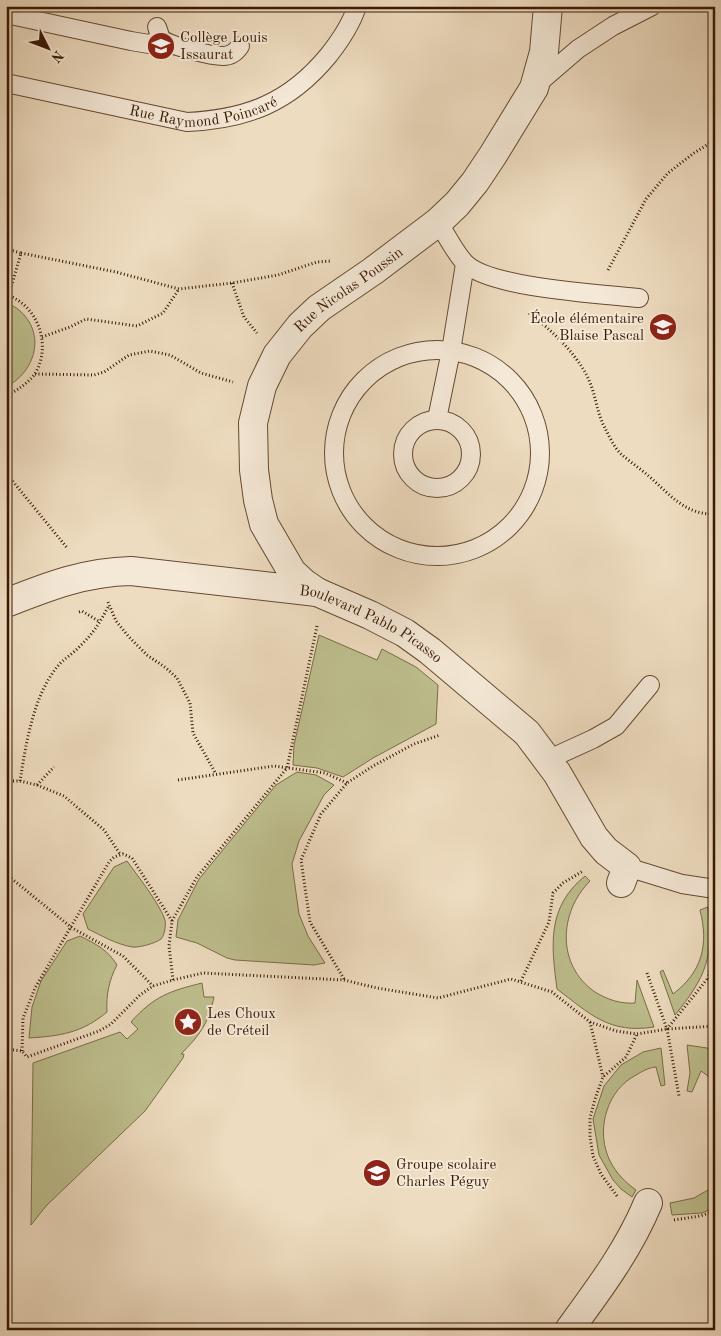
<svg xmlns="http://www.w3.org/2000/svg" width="721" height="1336" viewBox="0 0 721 1336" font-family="'Old Standard TT',serif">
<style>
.green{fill:#bebf8e;stroke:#7b6c48}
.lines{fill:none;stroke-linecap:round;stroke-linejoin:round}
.service-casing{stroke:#664a32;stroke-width:20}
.minor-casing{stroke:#664a32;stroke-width:30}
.path{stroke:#381903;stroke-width:3;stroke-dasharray:1 2.5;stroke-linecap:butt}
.service{stroke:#f4e8d6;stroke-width:18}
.minor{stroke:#f4e8d6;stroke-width:28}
.labels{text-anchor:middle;stroke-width:4;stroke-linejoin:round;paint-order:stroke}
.poi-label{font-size:15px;fill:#381903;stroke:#f4e8d6;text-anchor:start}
.street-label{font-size:15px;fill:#381903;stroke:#f4e8d6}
</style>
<rect width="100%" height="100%" fill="#eedcc0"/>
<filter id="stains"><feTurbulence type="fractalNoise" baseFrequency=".004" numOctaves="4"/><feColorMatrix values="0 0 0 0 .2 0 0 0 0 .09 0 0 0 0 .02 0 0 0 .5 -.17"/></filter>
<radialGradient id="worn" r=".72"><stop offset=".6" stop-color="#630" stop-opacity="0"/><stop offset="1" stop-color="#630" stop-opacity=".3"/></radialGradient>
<path class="green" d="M6,302C10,305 16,307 19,310C47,334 35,372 6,387Z
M319,635L377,660L382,649L416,667L438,685L436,724L373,758L343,777L317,768L293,765L294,745Z
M297,772L316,775L334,785L324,795L299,841L292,864L299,914L308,936L325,963L314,965L235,960L227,958L197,943L176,937L178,920L199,879L276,785Z
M127,861C137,875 160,904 165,920C166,924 165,935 161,939C156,943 139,948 132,947C116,944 102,936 88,929L83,914L114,867Z
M585,876L590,881C559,912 556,965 595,992C608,1000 621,1004 635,1003L637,980L654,1027C609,1034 590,1014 557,989C551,944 547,907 585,876Z
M708,907C714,957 706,977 675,1015L660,972L663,970L673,994C702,972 709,945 700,910Z
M80,936C96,944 108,950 117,965C109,980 106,995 107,1012C82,1033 60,1036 29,1038L32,1007L41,981L67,941Z
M202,983L204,997H214C209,1023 199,1036 181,1054H184L183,1058L145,1111L46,1206L31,1225L33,1063L120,1032L127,1039L138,1029L131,1022C154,996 170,991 202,983Z
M687,1045L707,1048L715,1052V1081L701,1071L692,1092L687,1091L690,1073Z
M661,1048L665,1085L661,1086L656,1067C646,1068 640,1073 631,1078C605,1095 596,1133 610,1161C616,1173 625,1182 636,1190L632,1197L621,1189L613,1180L599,1155L593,1119L604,1086L621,1065L643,1052Z
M715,1186V1207L702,1213L672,1215L670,1203L694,1198Z"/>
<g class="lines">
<defs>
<g id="service">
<path d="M6,14L131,41L149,44L161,39"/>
<path d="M157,27L161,39C171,46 211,56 223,56C231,56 236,52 240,46"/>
<path id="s1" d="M6,83L187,122C247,119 289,103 328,56C340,41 351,25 357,6"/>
<path d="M535,86L578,49L613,26L652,6"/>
<path d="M438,222C446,234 455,253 465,263C489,288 602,294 639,298"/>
<circle cx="437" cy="453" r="103"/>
<path d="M437,419L451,351L465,264"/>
<circle cx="437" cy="454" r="34"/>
<path d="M547,760L593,739L616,726L650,685"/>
<path d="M627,867L682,884L715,889"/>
</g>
<g id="minor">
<path id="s2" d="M317,592L304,583L292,572L264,524L258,500L254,470L253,423L262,386L277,355L300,326L319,308L373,271L438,222L457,204L475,182L493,155L534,88L544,52L548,6"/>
<path id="s3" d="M6,603C49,586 85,572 131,571L317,592L370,615L405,633L430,651L527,733L557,773L594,837L606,851L627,867L621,883"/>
<path d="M569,1330C599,1289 629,1249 648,1203"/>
</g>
</defs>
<use href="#service" class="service-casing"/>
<use href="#minor" class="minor-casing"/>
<path class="path" d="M6,249L21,253L9,295
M21,253L116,272L179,289L232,283L278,275L317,262L331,261
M608,270L646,199L668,173L694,153L715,140
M232,283L244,317L257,333
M6,295C38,304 53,347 34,375C26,385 17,390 6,396
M529,313C550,329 573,350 586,374C596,392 596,412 605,428C609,436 614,447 621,454C630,462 641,469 651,478C670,495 686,515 715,514
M42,337L70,327L86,319L137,326L163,313L179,289
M35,374L94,375L104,372L129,355L150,351L170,355L201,373L233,382
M6,473L68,549
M108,602L116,621L129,637L147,655L166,668L177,678L190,703L193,733L216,774
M79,612L82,611L100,622
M178,780L274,766L325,773L347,783
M6,781H20L37,785L54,767
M20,781C26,744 33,697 57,667C63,659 73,654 80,646C93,634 101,621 109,605
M37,785L64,796L104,830L120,854
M6,874L72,928L123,956L153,986
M715,951L708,978L715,987
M647,973L667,1029L679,1096
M344,979L310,922L301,860L321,814L347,783L373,766L414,744L440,735
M173,980L169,946L172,921L197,877L287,768L317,626
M521,981L549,922L553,893L563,883L583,871
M590,1022L603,1077
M667,1029L708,978
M6,1049L22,1051L27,1057L99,1031L111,1024L140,995L153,986L173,980L203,973L344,980L377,988L438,998L511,979L552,992L590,1022L616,1031L637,1034L667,1029L715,1026
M22,1051L23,1018L35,988L109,862L114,857L123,854L132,858L172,921
M617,1196L601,1174L593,1156L590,1137V1118L595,1099L603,1077L626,1057L637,1034
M674,1220L700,1216L715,1211"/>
<use href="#service" class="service"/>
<use href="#minor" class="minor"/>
</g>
<defs>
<symbol id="school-disc" viewBox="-11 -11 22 22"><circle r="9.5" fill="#8f2418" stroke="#f4e8d6"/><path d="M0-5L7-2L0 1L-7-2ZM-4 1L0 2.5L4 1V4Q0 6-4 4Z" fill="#fff"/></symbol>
<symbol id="sight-disc" viewBox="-11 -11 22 22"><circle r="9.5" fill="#8f2418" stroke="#f4e8d6"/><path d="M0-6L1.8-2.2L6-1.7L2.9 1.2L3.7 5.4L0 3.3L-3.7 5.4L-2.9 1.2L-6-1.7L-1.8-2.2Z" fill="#fff"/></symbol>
</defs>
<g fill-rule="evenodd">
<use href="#school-disc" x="145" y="30" width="32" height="32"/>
<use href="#school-disc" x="647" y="311" width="32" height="32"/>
<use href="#sight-disc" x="172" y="1006" width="32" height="32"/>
<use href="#school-disc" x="361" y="1157" width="32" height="32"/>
</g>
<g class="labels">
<g class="poi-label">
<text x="180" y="42">Collège Louis<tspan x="180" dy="17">Issaurat</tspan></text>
<text x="644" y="323" text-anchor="end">École élémentaire<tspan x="644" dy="17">Blaise Pascal</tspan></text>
<text x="207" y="1018">Les Choux<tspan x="207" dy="17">de Créteil</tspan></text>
<text x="396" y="1169">Groupe scolaire<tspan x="396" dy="17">Charles Péguy</tspan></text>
</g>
<g class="street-label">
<text dy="5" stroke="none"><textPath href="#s1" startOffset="202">Rue Raymond Poincaré</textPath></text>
<text dy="5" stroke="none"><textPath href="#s2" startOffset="360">Rue Nicolas Poussin</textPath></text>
<text dy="5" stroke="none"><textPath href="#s3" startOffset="379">Boulevard Pablo Picasso</textPath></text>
</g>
</g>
<rect width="721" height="1336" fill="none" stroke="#eedcc0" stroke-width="25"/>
<rect x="8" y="8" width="706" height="1321" fill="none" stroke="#381903" stroke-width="2.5"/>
<rect x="12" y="12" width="696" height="1311" fill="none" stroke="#381903"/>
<g transform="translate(48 48) rotate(132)" stroke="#f4e8d6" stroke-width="4" paint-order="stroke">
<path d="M0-4L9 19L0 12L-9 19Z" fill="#381903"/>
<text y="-8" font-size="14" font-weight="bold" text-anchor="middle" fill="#381903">N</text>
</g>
<rect width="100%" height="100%" filter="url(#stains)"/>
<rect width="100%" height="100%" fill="url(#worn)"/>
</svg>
